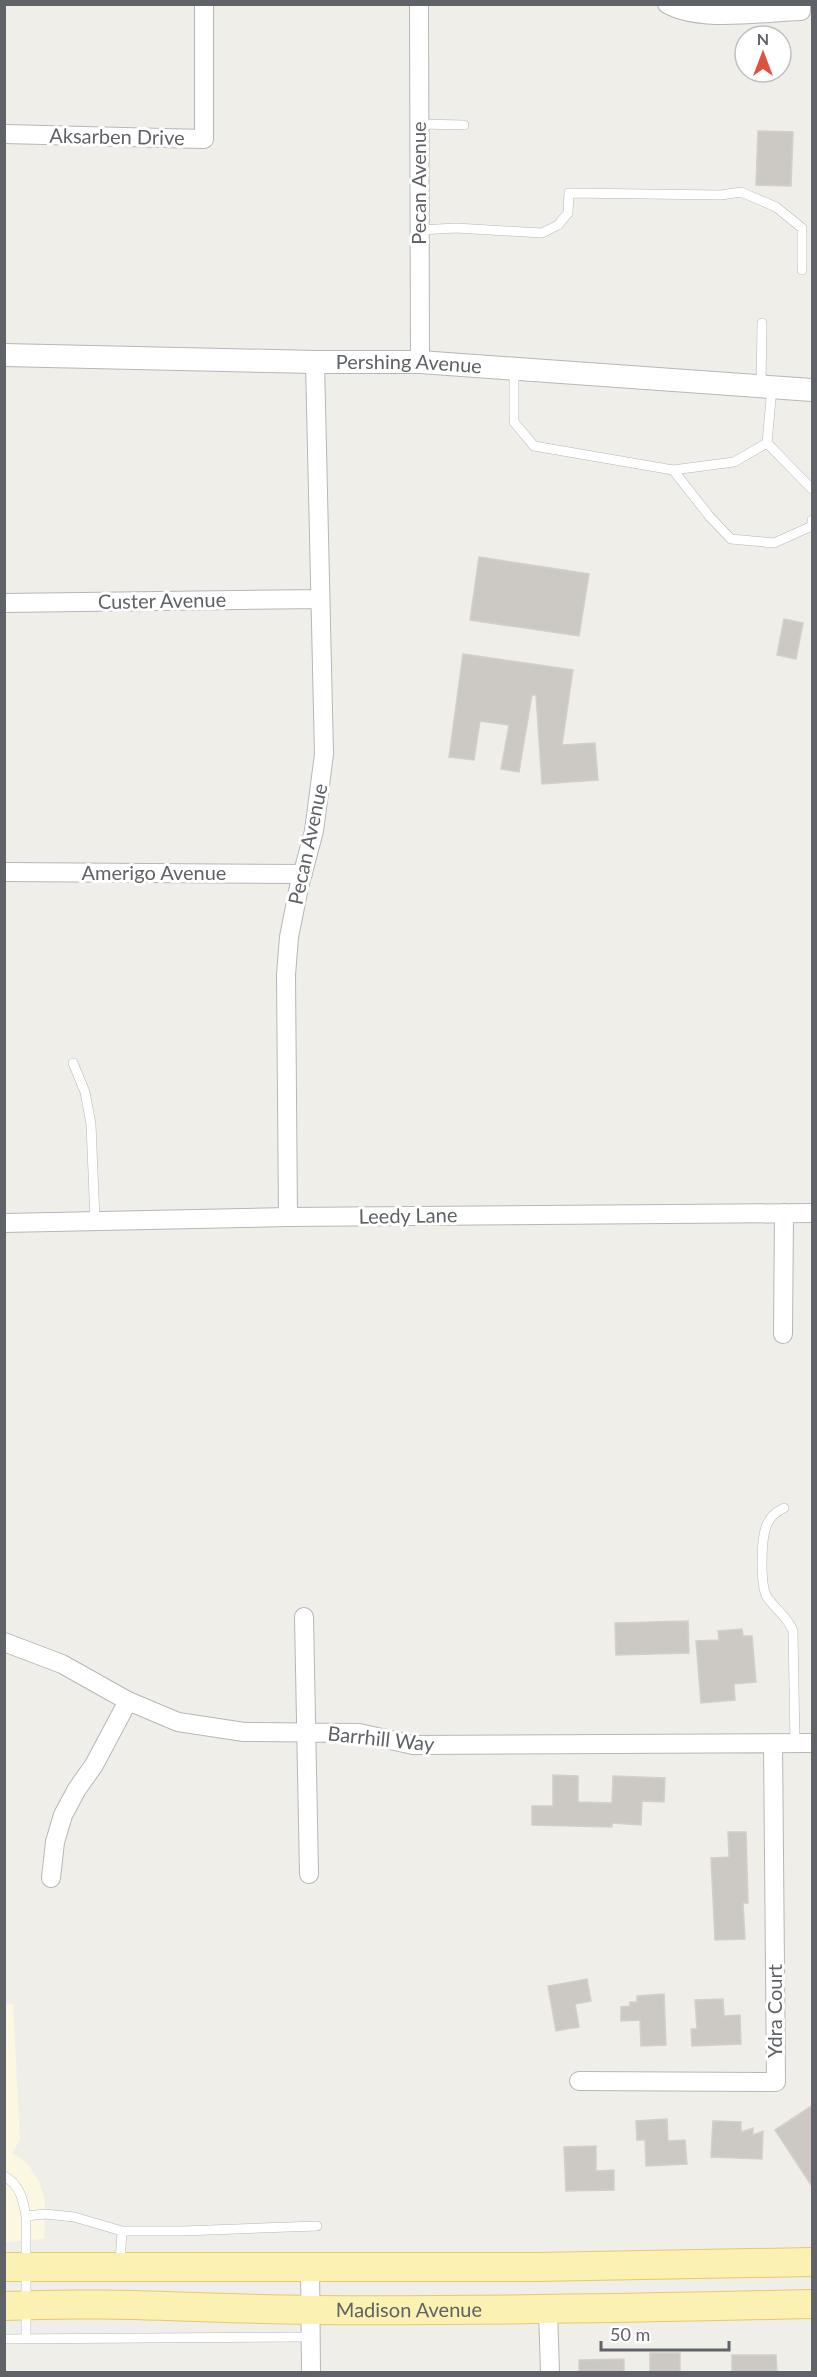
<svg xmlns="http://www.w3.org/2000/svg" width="817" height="2377" viewBox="0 0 817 2377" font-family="Lato,sans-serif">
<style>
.commercial{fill:#fcf7e0}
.building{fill:#ccc9c4;stroke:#d4d0c6;stroke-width:1.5}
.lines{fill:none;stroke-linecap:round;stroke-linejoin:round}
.service-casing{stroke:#b5b7bb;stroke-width:10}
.minor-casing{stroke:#b5b7bb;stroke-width:20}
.tertiary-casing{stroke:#b5b7bb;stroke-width:24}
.primary-casing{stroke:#e9c967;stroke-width:30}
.service{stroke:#fff;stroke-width:9}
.minor{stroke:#fff;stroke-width:18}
.tertiary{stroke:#fff;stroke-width:22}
.primary{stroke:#faf1b2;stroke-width:28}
.labels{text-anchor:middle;stroke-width:6;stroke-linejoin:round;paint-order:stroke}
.street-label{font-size:20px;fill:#5f6267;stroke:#fff}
</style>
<rect width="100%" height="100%" fill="#f0eee8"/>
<path class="commercial" d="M4,2004H13L20,2140L12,2153L27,2163L39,2181L45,2201L44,2239L5,2242Z"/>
<path class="building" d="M758,131L793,132L791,186L756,185Z
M479,557L589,574L579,636L470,620Z
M784,619L803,623L796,659L777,655Z
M463,654L573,670L562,745L595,743L598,780L542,784L536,695H532L519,772L501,769L509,725L480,721L474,760L449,757Z
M688,1621L689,1653L616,1655L615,1623Z
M742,1629L743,1636H752L756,1682L734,1684L735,1700L701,1703L696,1641L719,1640L718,1631Z
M553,1775L578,1776V1802L612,1803L613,1776L665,1778L664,1802L642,1801L641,1825L612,1823V1827L532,1825V1806H553Z
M728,1832H746L748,1903H743L745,1939L715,1940L711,1858L729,1857Z
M587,1979L591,2001L575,2004L579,2027L556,2031L548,1986Z
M664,1994L666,2045L641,2046L640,2020L621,2021V2007L630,2006V2002H637V1996Z
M723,1999L724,2016L740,2015L741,2044L692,2046L691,2029H697L695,2000Z
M813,2105V2188L775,2130Z
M667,2119L668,2141L685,2140L687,2164L646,2166L645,2140H637L636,2121Z
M713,2121L741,2122V2132L753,2128V2135L763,2131L762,2159L711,2157Z
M596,2146V2171L614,2170V2190L566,2191L564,2147Z
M650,2353H680V2373H650Z
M732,2355H776L777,2373H732Z
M624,2359V2373H579V2360Z"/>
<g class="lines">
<defs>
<path id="service" d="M419,124L464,125
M419,230L456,228L542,233L558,225L568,213L569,193L721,195L741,192L776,207L802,228V270
M514,368V422L534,446L673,470L734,462L767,443L772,388
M761,386L762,323
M767,443L812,489
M673,470L710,517L731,539L774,543L812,526V520
M73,1063L85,1092L91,1124L95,1221
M784,1508C775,1512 769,1518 766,1527C761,1541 760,1585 767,1597C775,1609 788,1617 793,1631L795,1743
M4,2176C20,2185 23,2199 26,2216V2338
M26,2216L45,2214L74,2217L122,2231H183L317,2226
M120,2264L122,2231
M4,2339L311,2337"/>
<path id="minor" d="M419,4L420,362
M667,4C700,23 763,12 801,11V4
M4,134L204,139V4
M4,603L320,599
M4,872L303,874
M288,1217L286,975L289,937L299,887L314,831L324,754L315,362
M4,1223L288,1217L812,1213
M783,1334L784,1213
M304,1617L309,1874
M4,1642L62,1664L128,1701L178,1722L244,1732L359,1733L413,1745L812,1743
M51,1878L55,1842L63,1815L77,1789L94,1765L128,1701
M579,2081L776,2082L773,1743
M310,2266L311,2372
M548,2310L550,2372"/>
<g id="tertiary">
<path id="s1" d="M4,355L315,362H420L812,390"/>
</g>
<g id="primary">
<path d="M4,2267H536L812,2262"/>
<path id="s2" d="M4,2306C108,2301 210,2309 313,2310C480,2311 646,2308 812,2304"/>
</g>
</defs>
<use href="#service" class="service-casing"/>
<use href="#minor" class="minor-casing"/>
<use href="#tertiary" class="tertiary-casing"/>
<use href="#primary" class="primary-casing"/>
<use href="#service" class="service"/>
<use href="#minor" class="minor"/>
<use href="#tertiary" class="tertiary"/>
<use href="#primary" class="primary"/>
</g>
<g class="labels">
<g class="street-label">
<text transform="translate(117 137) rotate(1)" y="7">Aksarben Drive</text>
<text transform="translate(419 183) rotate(-90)" y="7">Pecan Avenue</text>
<text dy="7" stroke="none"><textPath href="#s1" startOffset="405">Pershing Avenue</textPath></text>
<text transform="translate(162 601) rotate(-1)" y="7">Custer Avenue</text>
<text transform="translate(308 844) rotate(-78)" y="7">Pecan Avenue</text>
<text x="154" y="880">Amerigo Avenue</text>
<text transform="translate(408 1216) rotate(-1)" y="7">Leedy Lane</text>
<text transform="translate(381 1739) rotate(6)" y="7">Barrhill Way</text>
<text transform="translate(775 2011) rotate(-90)" y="7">Ydra Court</text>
<text dy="7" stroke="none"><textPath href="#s2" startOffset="405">Madison Avenue</textPath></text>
</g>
</g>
<rect width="817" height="2377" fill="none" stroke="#5f6267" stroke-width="12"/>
<g transform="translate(763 54)"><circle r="28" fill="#ffffff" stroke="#bfc0c2" stroke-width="1.5"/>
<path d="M0-4.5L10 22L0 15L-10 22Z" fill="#df513f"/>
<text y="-9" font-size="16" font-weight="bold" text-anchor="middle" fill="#5f6267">N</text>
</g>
<path d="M601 2341v9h128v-9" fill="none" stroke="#5f6267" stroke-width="3"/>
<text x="610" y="2341" font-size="18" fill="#5f6267" stroke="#ffffff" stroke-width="4.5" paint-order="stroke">50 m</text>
</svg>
